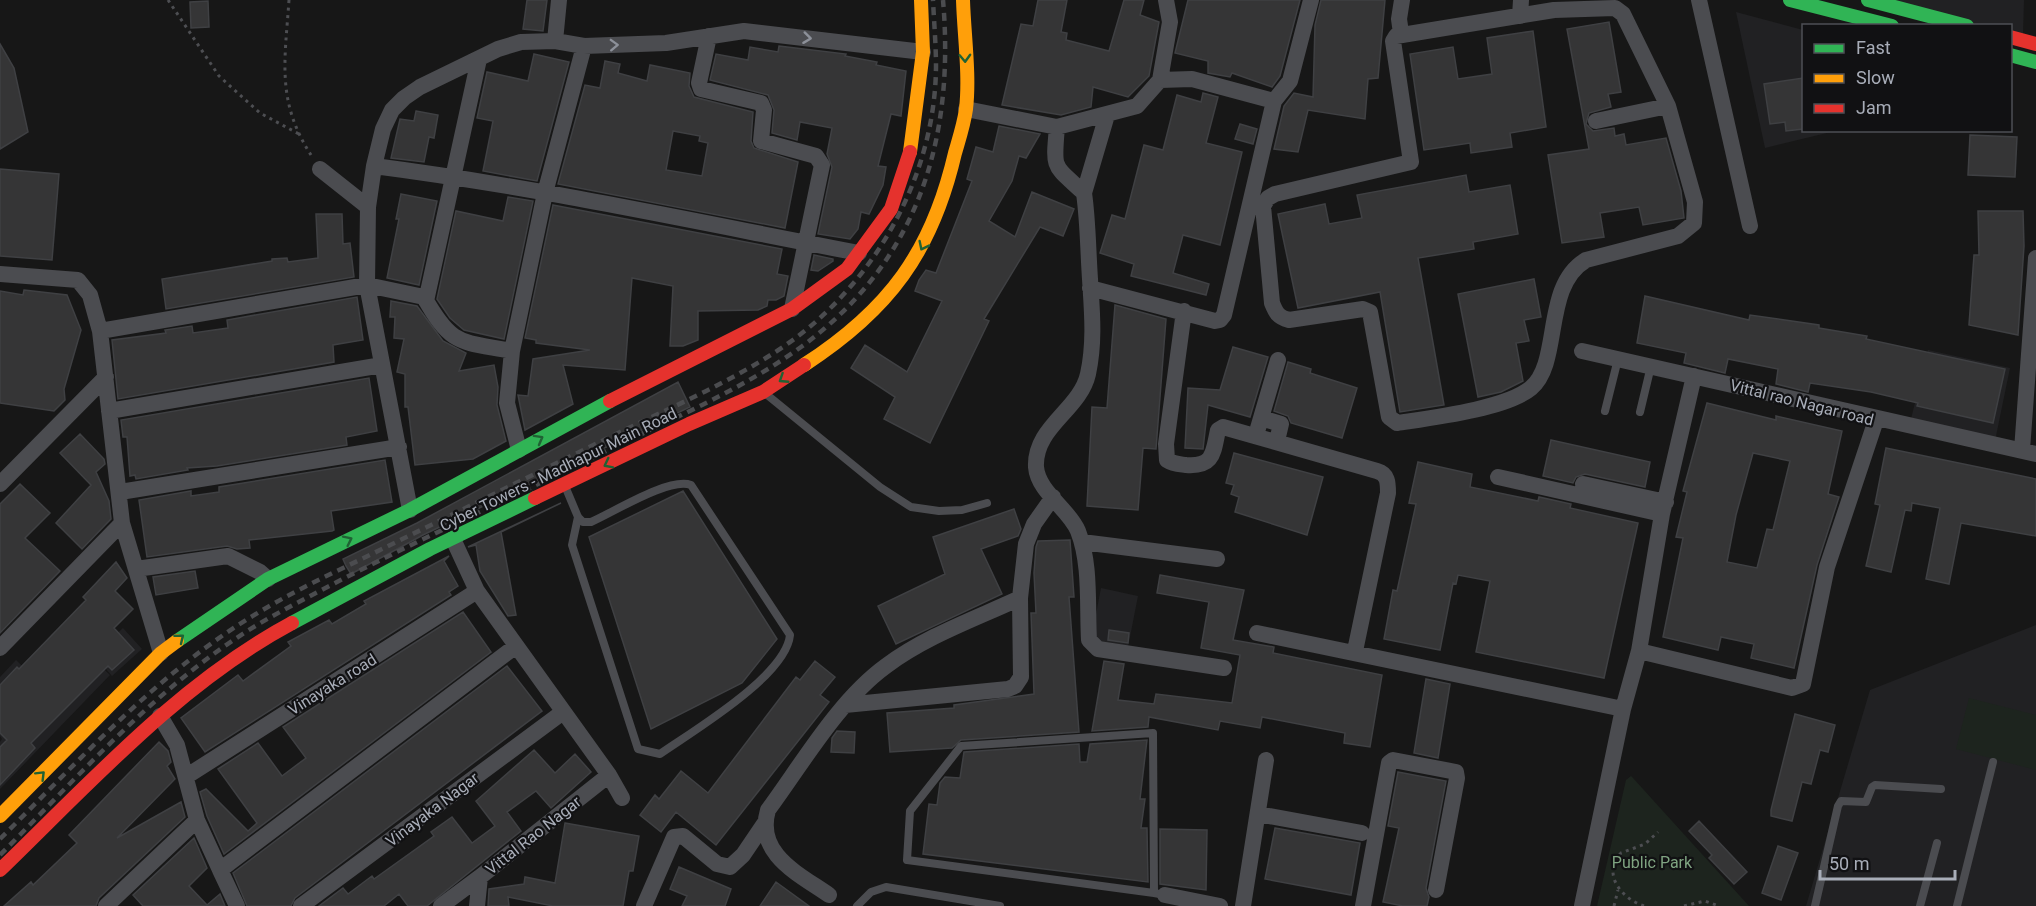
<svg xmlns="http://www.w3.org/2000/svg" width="2036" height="906" viewBox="0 0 2036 906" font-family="Roboto,sans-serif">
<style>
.built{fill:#212123}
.green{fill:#1d241e}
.building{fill:#353536;stroke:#3f4043;stroke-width:1.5;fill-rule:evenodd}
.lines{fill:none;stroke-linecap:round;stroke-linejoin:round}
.path{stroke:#4d4e52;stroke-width:3;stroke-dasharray:3 4.5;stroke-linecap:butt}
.lane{stroke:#4b4c50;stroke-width:8}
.street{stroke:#4b4c50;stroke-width:16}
.fast{stroke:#30b455;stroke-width:14}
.slow{stroke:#ff9f0a;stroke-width:14}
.jam{stroke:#e5322d;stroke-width:14}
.rail{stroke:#4b4c4f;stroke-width:4.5;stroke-dasharray:8 6;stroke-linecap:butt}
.oneway{stroke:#8c9099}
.oneway2{stroke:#206234}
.labels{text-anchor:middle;stroke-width:4.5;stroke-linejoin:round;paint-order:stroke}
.street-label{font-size:16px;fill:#a8adb8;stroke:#111113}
.park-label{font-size:16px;fill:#7fa381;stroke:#111113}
</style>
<rect width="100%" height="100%" fill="#171717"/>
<path class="built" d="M1870,0H2024L2023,34L2011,32L2010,26L1967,25Z
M1736,12L1803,30L1804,130L1835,131L1765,148Z
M1928,350L2010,368L1995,441L1910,423Z
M1101,588L1138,596L1128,647L1091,640Z
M2036,625V906H1806L1870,690Z
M123,628L142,649L112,676L94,655Z
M90,656L110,675L0,789V742L2,739L0,736V677L16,660L52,695Z"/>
<path class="green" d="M1969,698L2036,715V770L1956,749Z
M1631,776L1633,778L1749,906H1597L1626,780Z"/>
<path class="building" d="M527,0H547L543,31L523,29Z
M1038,0H1067L1061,32L1067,33L1066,40L1109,51L1124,0H1144L1140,15L1159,22L1149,76L1128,97L1093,87L1091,107L1061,115L1002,105L1021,24L1033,26Z
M1188,0H1300L1280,76L1272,87L1232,73L1230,77L1208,73V61L1175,53Z
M1321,0H1385L1378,78L1368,79L1365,119L1308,110L1298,152L1274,149L1284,106L1294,93L1313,97L1315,25Z
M208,1L209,27L191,28L190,2Z
M1609,22L1621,92L1608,94L1611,107L1589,113L1586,124L1593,131L1614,128L1615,136L1624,134L1626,145L1666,138L1681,191L1684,218L1643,225L1639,207L1600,213L1604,237L1562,243L1548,155L1589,149L1567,29Z
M1533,31L1546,127L1510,133L1512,147L1471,153L1470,143L1424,150L1410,54L1453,47L1458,79L1492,74L1487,38Z
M0,44L14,68L28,132L0,149Z
M779,46L846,54L845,56L877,62L876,65L906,71L901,116L891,114L878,166L886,167L883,185L869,214L861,212L858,229L850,239L818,234L832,167L827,154L832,128L800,122L797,140L772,133L774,110L768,95L710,80L716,54L748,60L750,47L778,52Z
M534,54L569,62L537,181L483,171L493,121L477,118L487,72L528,81Z
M605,61L620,64L618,73L647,81L650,65L690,73L689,86L694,97L753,112L751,141L754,148L798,162L785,228L558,184L585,85L600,88ZM673,131L700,136L699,141L708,143L702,176L666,170Z
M1803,78V129L1786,131L1785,122L1770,124L1764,84Z
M1203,93L1218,97L1206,143L1242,152L1220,245L1183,235L1173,273L1209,284L1206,295L1131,276L1134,264L1100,253L1112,215L1125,219L1144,145L1163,150L1177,95L1201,102Z
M416,111L438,115L434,138L429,137L424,162L391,158L400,119L414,121Z
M1240,124L1257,129L1253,144L1235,139Z
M999,126L1040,134L1026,158L1019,156L1012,181L989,221L1015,237L1032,192L1074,209L1063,236L1040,227L984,319L989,321L930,443L884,419L895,397L851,368L865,345L907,372L942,301L915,291L919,280L926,270L936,273L972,181L967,179L976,147L993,152Z
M1970,135L2017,137L2015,177L1968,175Z
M0,169L59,174L52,260L0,256Z
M1466,175L1469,192L1510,185L1518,234L1473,242L1474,249L1418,258L1444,405L1400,412L1380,292L1298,308L1278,214L1325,204L1329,224L1362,218L1357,195Z
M401,194L437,201L419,285L387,278L399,219H396Z
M508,197L533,201L504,339L464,330L450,318L437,299L456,211L503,221Z
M553,205L782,249L777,274L788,276L784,296L776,300H768L767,306L758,310L698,311V340L683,346H670L673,286L632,278L625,370L563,365L573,404L525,430L518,395L528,396L533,359L590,350L536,343V340L525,338Z
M1978,211H2023L2024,246L2018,335L1969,325L1974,255H1979Z
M316,214H342L343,244L350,243L354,277L166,309L162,279L272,261V259L287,258L288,262L318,258Z
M814,255L833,259V261L818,271L811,270Z
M1534,279L1541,317L1524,320L1529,341L1516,343L1523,381L1501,392L1478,397L1458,294Z
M24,290L67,295L81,330L64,389L65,400L54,411L0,403V291L23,295Z
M1645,296L1749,320L1750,315L1819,325V328L1867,336L1866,339L2005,369L1993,423L1917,406L1918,403L1871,392L1810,383L1808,392L1776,384L1778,369L1728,359L1725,373L1684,363L1686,353L1637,343Z
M357,297L363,340L333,345L334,362L118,399L112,340L166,333L165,330L192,326L193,333L228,328L227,320Z
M391,301L417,306L443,341L466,353L459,371L494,365L498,387L497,405L506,441L473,459L415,465L408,407H405V374L397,372L404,339L394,338L395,317H390Z
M1115,305L1166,319L1156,449L1143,448L1138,510L1087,506L1092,407L1107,408Z
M1233,347L1268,357L1250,417L1208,405L1203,449L1185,448L1188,388L1220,390Z
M1288,362L1311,369L1310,373L1357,388L1342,438L1291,423L1288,416L1274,411Z
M369,378L377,431L346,437L347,445L217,466L187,468L188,470L136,479L135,475L130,476L127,437H123L121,420Z
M678,382L690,407L423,535L351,574L346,566L343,559L417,523Z
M1707,403L1776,420V416L1842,431L1828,494L1839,497L1817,565L1794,668L1751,658L1754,644L1721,637L1718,650L1663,637L1683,538L1676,537L1687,492L1683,491ZM1753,453L1790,461L1773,530L1767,529L1757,568L1727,562L1736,515Z
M80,434L104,459L105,464L96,472L109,501L111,519L82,549L56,523L91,485L60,453Z
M1551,440L1650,462L1645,487L1585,474L1576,477L1573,483L1543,476Z
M1886,448L2036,479V536L1961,523L1949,584L1926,579L1940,508L1912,503L1911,511L1905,510L1891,572L1866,566L1880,505L1875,504Z
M1234,453L1323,477L1307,535L1235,512L1239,497L1231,494L1234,485L1226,483Z
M385,460L392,502L331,511L334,530L332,531L249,540L250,548L237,549L227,546L147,557L139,500L191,491V496L219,492V487Z
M1418,462L1472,474L1470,487L1538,501L1539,497L1571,504L1570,508L1638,523L1604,678L1476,652L1490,581L1458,575L1456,584L1453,583L1440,650L1384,639L1393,590L1397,591L1416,504L1409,503Z
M20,484L50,513L25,538L60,571L0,633V504Z
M683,491L777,639L742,683L651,729L589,537Z
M561,503L501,532L516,615L508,616L480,571L476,545L468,547Z
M1014,509L1021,529L1018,536L981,549L1002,594L896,644L878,606L945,574L933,537Z
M1070,540L1074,597H1069L1079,732L961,740L952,748L890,752L887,713L954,708V705L1034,694L1031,613H1036L1034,573L1036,547L1038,541Z
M449,556L444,561L458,586L449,592L451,595L205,752L181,718L238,675L243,681L291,646L288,642L329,620L332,624L366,604L364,601Z
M116,562L127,578L115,591L133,609L114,628L134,650L112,670L108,666L31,743L35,748L0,785V747L7,740L0,733V685L17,667L19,669L86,600L83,597Z
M195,571L198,588L156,595L153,577Z
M1160,575L1244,590L1233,640L1274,647L1273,653L1382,675L1370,747L1344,743L1345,733L1262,717L1260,728L1220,721L1218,730L1149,717L1148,727L1092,731L1104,661L1124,664L1118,700L1154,704L1156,694L1232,703L1240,655L1201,648L1209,602L1157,593Z
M463,612L491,652L224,854L207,816L200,792L206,789L248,831L257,823L218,769L258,743L282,776L306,758L283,727Z
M1109,630L1129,633L1128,643L1108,640Z
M815,661L835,677L820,695L829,702L716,845L676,812L661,832L640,815L655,795L659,799L681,771L708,793L796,677L800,680Z
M507,666L542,711L295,898L291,906H247L233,873Z
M1426,679L1450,684L1438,758L1414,753Z
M1795,714L1835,725L1828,752L1820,750L1811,784L1802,782L1792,821L1771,816V810Z
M837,731L855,732L854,753L831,752L832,738Z
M1147,740L1140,799H1145L1141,828H1147L1148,882L923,854L929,804L937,805L940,783L945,777L960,778L964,752L1079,744L1080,762H1087L1090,744Z
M159,742L168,751L171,762L167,766L175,779L117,838L181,802L185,817L99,898L96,906H4L31,882L33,885L77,843L69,835Z
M534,750L555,773L575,754L591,772L551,808L536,791L507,812L521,831L427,906H408L399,894L384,906H319L343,888L348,894L372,876L374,879L434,836L431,832L452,817L472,843L495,826L476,801Z
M1398,772L1446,781L1426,888L1429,897L1427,906H1403L1383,902L1399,828L1388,826Z
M1699,821L1747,872L1734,884L1709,858L1712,855L1689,831Z
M565,823L639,836L633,871H629L623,906H553L508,897L509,906H488L489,889L524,884L525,877L555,883Z
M1275,828L1360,843L1351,895L1265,879Z
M1160,829L1207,830L1206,890L1160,884Z
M194,838L207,868L189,886L207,905L220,894L225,906H143L133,895Z
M1778,846L1798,853L1781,900L1762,893Z
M679,867L731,889L725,906H682L687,896L670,889Z
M776,882L809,906H760Z"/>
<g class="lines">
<path class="path" d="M168,0L219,76L260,113L299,134
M289,0C285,60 276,101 311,155
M1614,906L1618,890
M1644,906C1622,899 1601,874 1621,853L1645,844L1658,832
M1684,906L1705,901L1719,906"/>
<path class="lane" d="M766,394L880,487L911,507L939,511L962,510L987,503
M1605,411L1618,359
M1640,412L1651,366
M565,486L578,517L583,522H591C614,512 669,477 691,485L790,635C786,676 693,731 660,754L638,749L572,545L578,517
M1154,893L907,860L910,811L961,746L1153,733L1154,893L1165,895
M857,906L871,892L886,887L1000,906
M1815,906L1838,806L1841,801L1866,802L1872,787L1875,785L1941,789
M1920,906L1937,843
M1957,906L1993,762"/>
<path class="street" d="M1699,0L1750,226
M1615,8L1623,14L1668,106L1695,202L1694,223L1678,236L1586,260C1542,286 1562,362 1531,388C1506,409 1430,418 1397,423L1389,417L1370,312L1363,309L1289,320C1278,317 1276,313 1272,303L1263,206L1268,198L1275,194L1411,162L1393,41L1396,36L1554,10Z
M1520,16L1521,0
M1401,33L1399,19L1402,0
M709,36L699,83L701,89L761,103L764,110L761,141L816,156L822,165L792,309
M555,41L559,0
M1160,80L1170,22L1166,0
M966,109L1057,127L1137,106L1160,80L1192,79L1274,101
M1596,121L1668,106
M1057,127C1053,171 1053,164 1084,193C1088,221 1088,250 1090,279C1092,311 1095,342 1088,374C1080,410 1034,427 1036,467C1038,492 1069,509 1078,531C1091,564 1087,605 1089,640L1098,649L1224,668
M374,166C537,187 697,222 859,253
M320,169L368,207
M1084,193L1107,115
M0,274L78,280L90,295L100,331L122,523L161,653
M1090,288L1215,321L1220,320L1224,315L1274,101L1290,81L1311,0
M426,301L479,59
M1184,311L1166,444L1167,460C1173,464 1178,464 1186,465C1214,467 1213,453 1218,430L1223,427L1377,471C1388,474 1388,483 1388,493L1355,651
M100,331L367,285L424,297C452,347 460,341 512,351
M1582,351L2036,454
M109,411L382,365
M1261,418L1281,424L1277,441
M1256,435L1278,360
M519,450L507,403L512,351L545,193L584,46
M2022,450L2036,258
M1498,477L1662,514
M0,484L106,377
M1583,484L1666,502
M120,492L399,447
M410,510L367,285L368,207L374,166L383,129L392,110L404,98L420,87L498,49L521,42L555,41L584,46L666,43L744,31L923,52
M453,539L477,591L609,775L622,798
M1082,542L1217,559
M136,569L228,556L260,572L268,579
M1257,633L1623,709
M0,648L122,523
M1639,651L1792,688L1803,684L1827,567L1876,420
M845,705L1008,689L1015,686L1021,677L1020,598L1026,544L1034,524L1053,497
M160,716L177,745L197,820L220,870L516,646
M187,776L477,591
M1258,814L1362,833
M220,870L237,906
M829,895C799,874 755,854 768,810C802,764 839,700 886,666C926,636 975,619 1020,598
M1165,895L1220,906
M106,906L197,820
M301,906L563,712
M441,906L480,877
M477,906L480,877L609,775
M644,906L674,837L683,836L717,864L730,867L743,855L764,824
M1243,906L1266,760
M1363,906L1389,763L1393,760L1456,772L1457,778L1436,890
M1582,906L1623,709L1639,651L1662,514L1694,376"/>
<path class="fast" d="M1790,0L1892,26
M1868,0L1967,26
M2010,55L2036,62
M292,623L430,549L535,498
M177,641L268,579L410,510L610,401"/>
<path class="slow" d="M910,152L923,52L921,0
M804,365C889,310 932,252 955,153C959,139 964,124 966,109C970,75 964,34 963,0
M0,816L161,653L177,641"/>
<path class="jam" d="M2010,37L2036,44
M610,401L792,309L847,269L891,209L910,152
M535,498L689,424L763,392L804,365
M0,870C91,782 180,683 292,623"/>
<path class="rail" d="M0,839C82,758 160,670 261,611C301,587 344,568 386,547C462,510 538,472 614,435C674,406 743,377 797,337C880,274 935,172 936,67C936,45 934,22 933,0
M0,855C84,771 165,677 269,618C380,557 497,505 610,449C674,418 743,389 801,347C918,262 955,139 943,0"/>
</g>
<defs><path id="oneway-chevron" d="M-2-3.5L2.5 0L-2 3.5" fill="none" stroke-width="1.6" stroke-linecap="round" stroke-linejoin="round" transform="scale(1.5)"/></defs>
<g class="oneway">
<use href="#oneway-chevron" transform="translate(807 38) rotate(7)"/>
<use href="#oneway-chevron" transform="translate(614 45) rotate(-2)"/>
</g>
<g class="oneway2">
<use href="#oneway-chevron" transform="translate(965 58) rotate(88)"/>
<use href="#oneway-chevron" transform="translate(923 246) rotate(116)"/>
<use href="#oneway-chevron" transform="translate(783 379) rotate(147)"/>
<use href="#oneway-chevron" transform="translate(539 439) rotate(-29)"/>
<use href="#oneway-chevron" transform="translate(608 464) rotate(153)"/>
<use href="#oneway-chevron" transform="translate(348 540) rotate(-26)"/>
<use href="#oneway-chevron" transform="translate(180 638) rotate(-39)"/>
<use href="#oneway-chevron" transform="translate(41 775) rotate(-45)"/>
</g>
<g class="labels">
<g class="street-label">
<text transform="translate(1802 402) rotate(14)" y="6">Vittal rao Nagar road</text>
<text transform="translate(558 469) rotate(-26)" y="6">Cyber Towers - Madhapur Main Road</text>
<text transform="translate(332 684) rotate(-32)" y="6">Vinayaka road</text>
<text transform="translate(432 809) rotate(-37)" y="6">Vinayaka Nagar</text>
<text transform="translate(533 835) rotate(-38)" y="6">Vittal Rao Nagar</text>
</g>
<g class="park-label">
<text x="1652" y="868">Public Park</text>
</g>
</g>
<rect x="1802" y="24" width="210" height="108" fill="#111113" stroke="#4d4f55" stroke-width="1.5"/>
<rect x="1814" y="44" width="30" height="9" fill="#30b455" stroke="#4d4f55" stroke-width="1.5"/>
<text x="1856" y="54" font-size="18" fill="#a8adb8">Fast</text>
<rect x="1814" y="74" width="30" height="9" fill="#ff9f0a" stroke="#4d4f55" stroke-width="1.5"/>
<text x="1856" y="84" font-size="18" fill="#a8adb8">Slow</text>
<rect x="1814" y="104" width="30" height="9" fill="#e5322d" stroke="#4d4f55" stroke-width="1.5"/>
<text x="1856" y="114" font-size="18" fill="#a8adb8">Jam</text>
<path d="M1820 870v9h135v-9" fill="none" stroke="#a8adb8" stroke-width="3"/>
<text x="1829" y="870" font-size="18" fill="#a8adb8" stroke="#111113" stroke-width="4.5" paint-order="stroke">50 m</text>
</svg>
